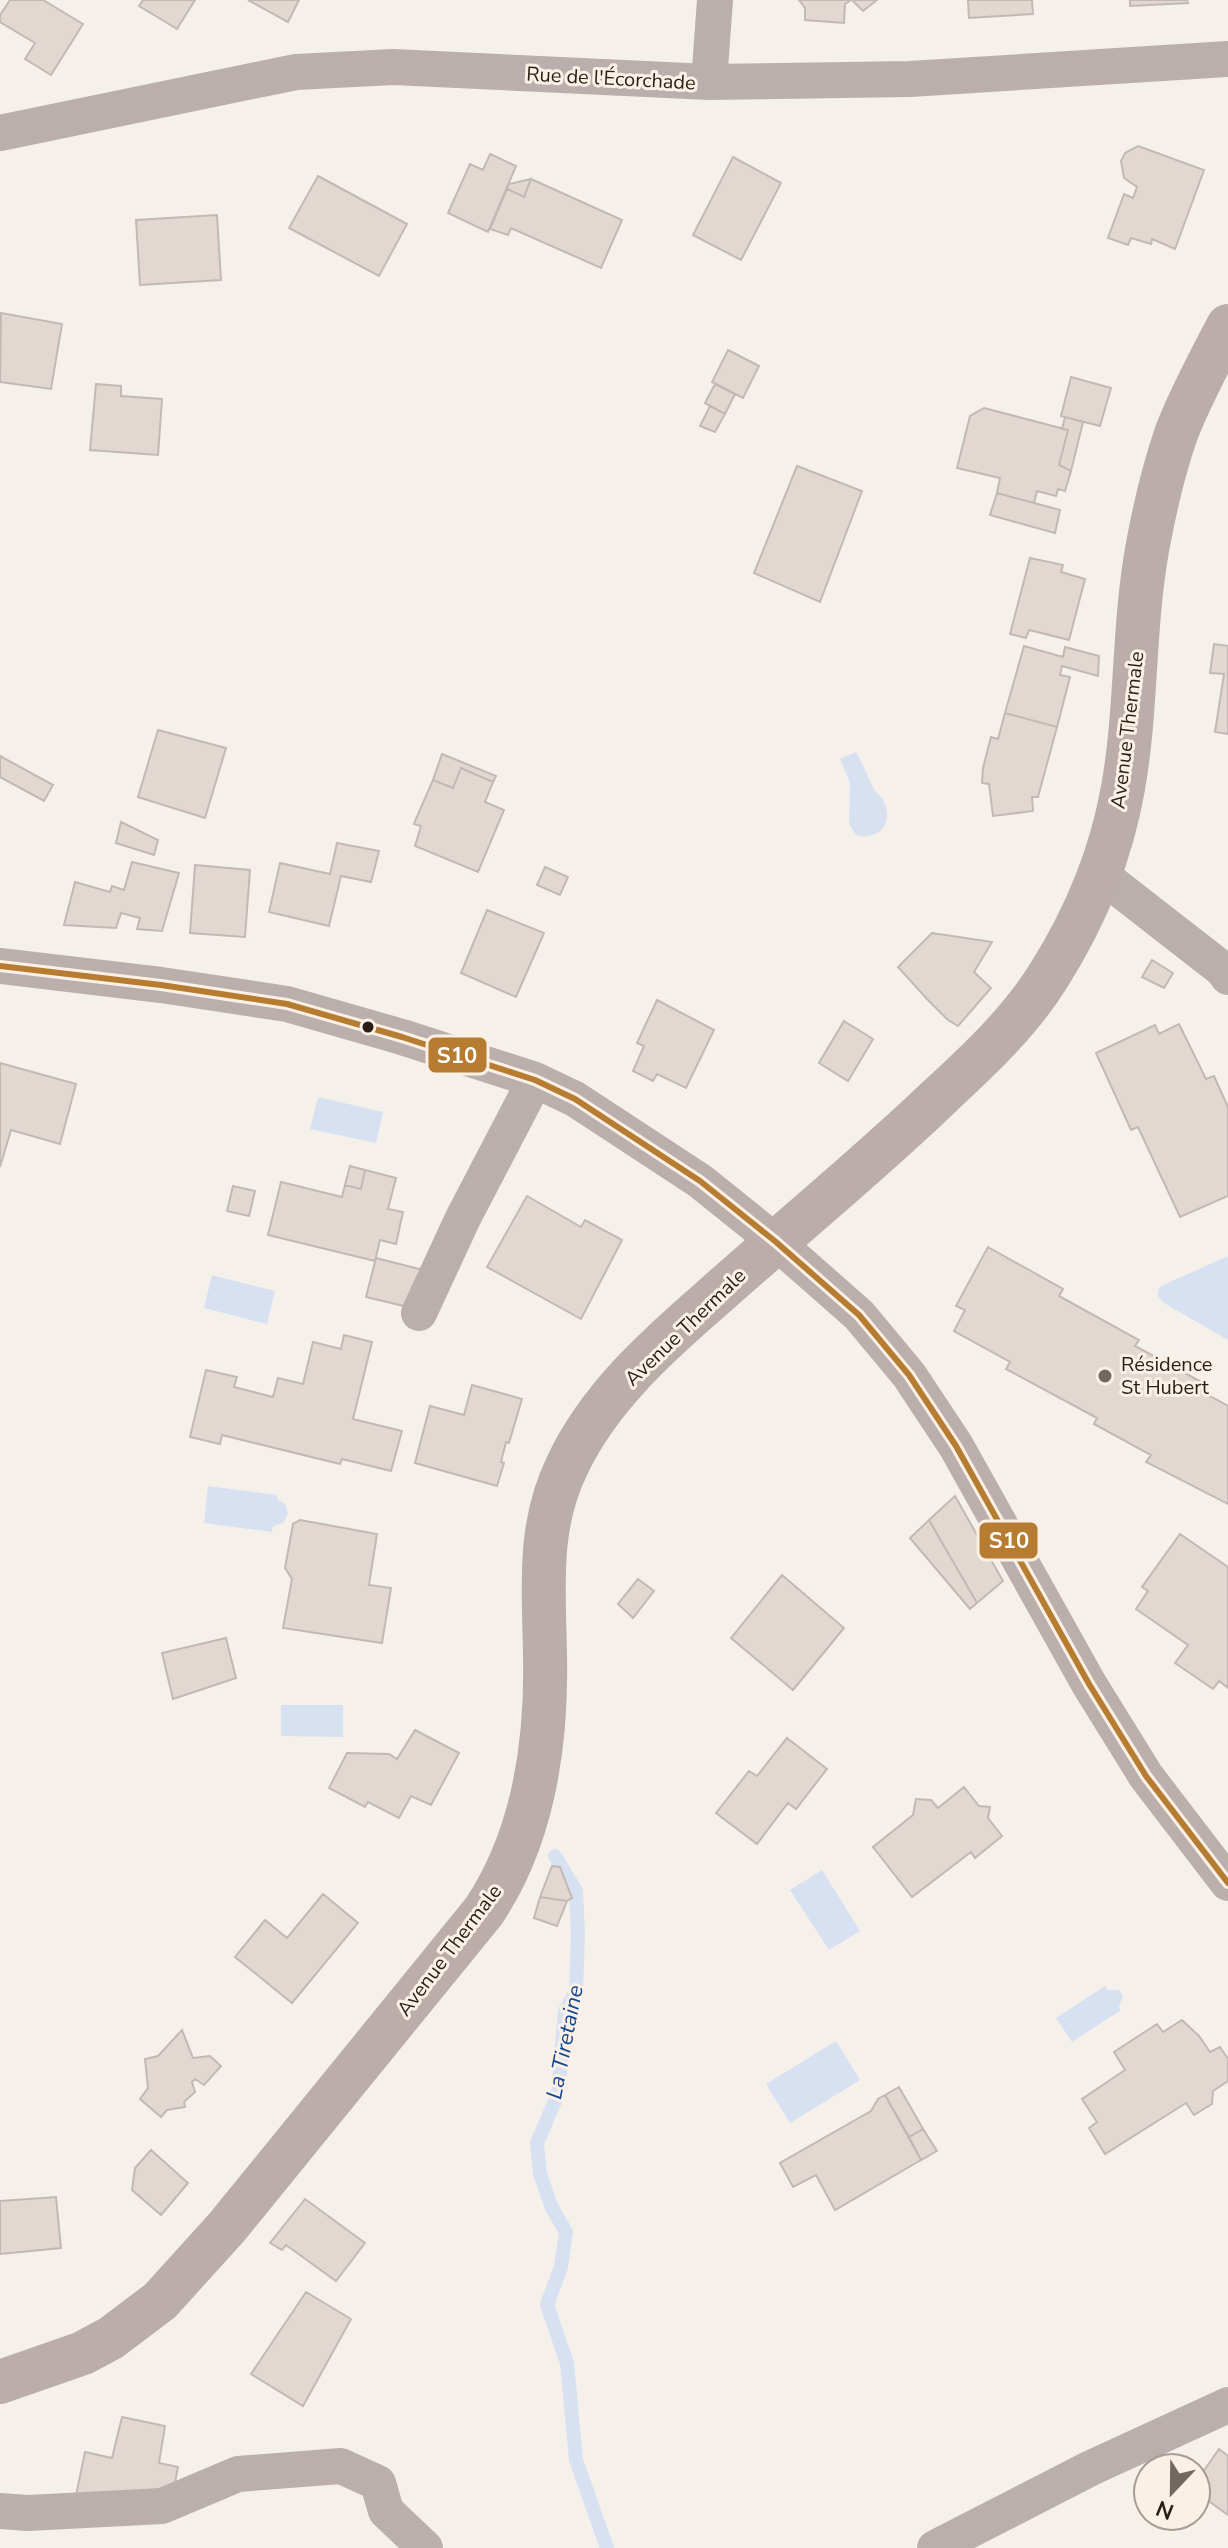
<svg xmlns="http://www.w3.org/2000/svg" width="1228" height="2548" viewBox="0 0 1228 2548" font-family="'Nunito Sans',sans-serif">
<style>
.water{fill:#d7e1f2}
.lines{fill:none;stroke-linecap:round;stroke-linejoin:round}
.stream{stroke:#d7e1f2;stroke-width:14}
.building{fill:#e3d7d1;stroke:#c2b9b5;stroke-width:2}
.minor{stroke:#bbafad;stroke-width:36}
.secondary{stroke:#baadaa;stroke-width:44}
.bus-1-casing{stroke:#fbf0e6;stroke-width:12}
.bus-1{stroke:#b57c32;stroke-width:6}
.bus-dot{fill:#281f16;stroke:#fbf0e6;stroke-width:3}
.poi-dot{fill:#706861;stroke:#fbf0e6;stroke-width:3}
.labels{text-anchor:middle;stroke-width:6;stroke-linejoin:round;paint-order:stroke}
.street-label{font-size:20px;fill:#281f16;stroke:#fbf0e6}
.poi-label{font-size:20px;fill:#281f16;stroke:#fbf0e6;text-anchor:start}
.water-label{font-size:22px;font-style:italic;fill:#134790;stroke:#fbf0e6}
.line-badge{stroke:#fbf0e6;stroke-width:3}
.badge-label{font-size:22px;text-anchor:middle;font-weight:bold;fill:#fff}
</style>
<rect width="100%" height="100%" fill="#f6f0eb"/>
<path class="water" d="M856,752C863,763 867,776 873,787C876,795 881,794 884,802C894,823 879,841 856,835L849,824L850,783L840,759Z
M318,1097L383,1112L376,1143L310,1129Z
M1228,1256V1340L1164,1303L1158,1296V1290L1161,1286Z
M212,1275L275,1291L267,1324L204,1308Z
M208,1486L277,1495V1499L285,1504L288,1514L283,1523L273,1526L272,1532L204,1523Z
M281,1705H343V1737L281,1736Z
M822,1870L860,1931L829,1950L790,1890Z
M1105,1986L1108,1990H1119L1123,1996L1119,2007L1121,2010L1072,2042L1056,2018Z
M836,2041L860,2080L790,2123L766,2084Z"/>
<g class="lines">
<path class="stream" d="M555,1856L576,1891L578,1933L576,1992L565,2011L558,2094L537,2143L540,2174L552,2208L566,2232L561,2267L547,2305L567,2363L576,2460L607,2548"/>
</g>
<path class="building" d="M10,0H43L83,24L51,75L25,59L35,43L0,22V15Z
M143,0H195L177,29L139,6Z
M248,0H299L288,22Z
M799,0H851L845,4L844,23L805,20V8Z
M852,0H877L863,11Z
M968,0H1032L1033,14L969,18Z
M1130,0H1187L1188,3L1130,6Z
M1138,146L1204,170L1175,249L1152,239L1151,244L1131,238L1128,245L1108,238L1124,194L1133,198L1137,187L1124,178L1121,161L1125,153Z
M490,154L516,166L488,232L448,213L470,164L483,170Z
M733,157L781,183L741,260L693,235Z
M318,176L407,224L379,276L289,228Z
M531,179L622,220L601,268L511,228L508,235L490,229L507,189L524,197Z
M531,179L524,197L507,189L509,184Z
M217,215L221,280L140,285L136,220Z
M1,313L62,324L51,389L0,382Z
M728,350L759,366L743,398L712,382Z
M1071,377L1111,388L1100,426L1061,416Z
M96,384L121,386V396L162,399L158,455L90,450Z
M715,384L735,394L725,414L705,403Z
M710,406L725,414L715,432L700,426Z
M984,408L1068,430L1059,465L1071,471L1065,491L1058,489L1056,496L1037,491L1034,503L997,493L1000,478L957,468L970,416Z
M1065,417L1083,422L1071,471L1059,465L1068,430L1062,429Z
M797,466L862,491L820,602L754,573Z
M997,493L1060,510L1055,533L990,515Z
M1030,558L1063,565L1061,572L1085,579L1069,640L1029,630L1026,638L1010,634Z
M1214,644L1228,646V734L1215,732L1224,674L1210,673Z
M1024,646L1063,657L1065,647L1099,656L1098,676L1062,666L1060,675L1070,677L1057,727L1005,713Z
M1005,713L1057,727L1038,797H1032L1033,811L993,816L989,784L982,783L983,768L991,737L998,739Z
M158,730L226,748L205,818L138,797Z
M442,754L496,776L493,782L461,768L453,788L433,780Z
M0,756L53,785L44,801L0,777Z
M461,768L493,782L485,802L504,810L478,872L415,846L421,826L414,824L415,821L433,780L453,788Z
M121,822L158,840L154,855L116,843Z
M337,843L379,851L371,882L341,876L329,926L269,912L280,863L330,874Z
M132,862L179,873L162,931L137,929L140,918L121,913L116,928L64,925L75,882L110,892L112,886L124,890Z
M195,865L250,870L245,937L190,933Z
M545,867L568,877L560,895L537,885Z
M487,910L544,933L516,997L461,973Z
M932,933L992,942L974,972L991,988L958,1026L948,1020L927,999L898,967Z
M1152,960L1173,973L1164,988L1142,977Z
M657,1000L714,1030L686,1088L657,1074L653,1081L633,1071L644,1046L637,1043Z
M844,1021L873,1039L848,1081L819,1063Z
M1179,1024L1206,1079L1214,1076L1228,1107V1196L1180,1217L1138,1127L1131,1130L1096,1053L1155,1025L1159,1034Z
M0,1063L76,1084L60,1144L11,1130L0,1167Z
M350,1166L365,1170L361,1189L345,1185Z
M365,1170L396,1178L388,1209L403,1212L396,1244L380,1240L375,1261L268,1235L281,1182L342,1197L345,1185L361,1189Z
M233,1186L255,1191L249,1216L227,1211Z
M527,1196L581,1227L585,1220L622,1240L581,1319L487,1267Z
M988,1247L1063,1289L1059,1296L1139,1340L1135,1346L1205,1384L1201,1391L1228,1406V1504L1146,1462L1151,1455L1094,1424L1097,1418L1006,1369L1010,1362L954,1331L965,1310L956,1306Z
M376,1258L423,1270L404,1306L366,1297Z
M344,1335L372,1342L353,1419L402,1431L391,1471L342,1459L340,1464L222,1435L220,1444L190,1437L206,1370L237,1377L234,1387L273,1397L278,1378L303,1384L313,1342L341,1349Z
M472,1385L522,1399L509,1443L506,1442L501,1462L504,1463L497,1486L415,1463L430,1406L464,1415Z
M955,1496L1003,1581L977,1603L929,1520Z
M300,1520L377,1534L369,1585L391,1588L382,1643L283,1628L292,1579L285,1568L293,1524Z
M929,1520L977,1603L970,1609L910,1538Z
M1180,1534L1228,1567V1688L1219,1681L1213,1689L1175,1663L1188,1645L1136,1609L1148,1591L1142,1587Z
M782,1575L844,1628L793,1690L731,1638Z
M638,1579L654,1591L633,1618L618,1604Z
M226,1638L236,1678L173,1699L162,1653Z
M415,1730L459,1753L431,1805L411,1796L399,1818L368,1802L365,1807L329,1788L347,1753L389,1754L397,1759Z
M787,1738L827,1769L796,1809L788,1803L757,1844L716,1813L749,1771L757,1776Z
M964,1787L979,1806L990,1807L988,1818L1002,1836L975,1858L971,1852L912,1897L873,1847L913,1815L916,1799L931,1800L938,1808Z
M552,1866L560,1867L572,1898L567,1901L540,1897Z
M323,1894L358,1923L292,2003L235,1957L265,1920L287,1938Z
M540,1897L567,1901L557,1926L534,1918Z
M1182,2020L1199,2036L1210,2052L1220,2047L1228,2059V2081L1213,2091L1212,2104L1194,2115L1186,2103L1105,2154L1089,2128L1097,2122L1082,2099L1125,2070L1114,2052L1157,2024L1163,2032Z
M182,2030L193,2058L210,2056L221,2066L204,2085L195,2079L192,2082L195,2092L184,2102L185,2107L167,2110L161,2117L140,2099L148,2088L145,2059L158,2056Z
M899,2087L923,2129L909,2137L885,2095Z
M885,2095L921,2160L835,2210L816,2175L793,2187L780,2163L871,2111L878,2099Z
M923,2129L937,2151L921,2160L909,2137Z
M151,2150L188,2183L161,2215L132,2190L135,2168Z
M56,2197L61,2248L0,2254V2201Z
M305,2199L365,2243L336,2281L286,2245L282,2250L270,2243Z
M306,2292L351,2319L303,2406L251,2374Z
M122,2417L165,2426L159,2463L178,2467L174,2487L75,2500L85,2452L112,2458Z
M1219,2449L1228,2456V2515L1196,2492V2482Z"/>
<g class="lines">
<path class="minor" d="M709,82L715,0
M0,133L296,72L393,67L709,82L910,79L1228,59
M1100,874L1222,969L1228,977
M0,966L161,985L287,1004L402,1037L535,1080L575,1099L700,1181L776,1242L859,1315L909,1375L956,1446L1089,1684L1146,1776L1228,1883
M419,1313L463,1218L535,1080
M0,2511L28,2513L162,2506L238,2474L341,2466L378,2483L386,2511L425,2548
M935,2548L1091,2468L1228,2405"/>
<path class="secondary" d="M0,2382L83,2353L111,2338L160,2301L227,2227L484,1911C534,1836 547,1744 545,1655C544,1590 537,1527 567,1466C598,1399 656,1347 710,1300C786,1232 865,1168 938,1098C978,1061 1020,1022 1049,975C1085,918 1111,856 1123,788C1137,710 1133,629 1147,550C1154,511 1163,472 1176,434C1190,397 1210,361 1228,326"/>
<defs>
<path id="bus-1" d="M0,966L161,985L287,1004L402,1037L535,1080L575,1099L700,1181L776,1242L859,1315L909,1375L956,1446L1089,1684L1146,1776L1228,1883"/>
</defs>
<use href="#bus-1" class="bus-1-casing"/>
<use href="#bus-1" class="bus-1"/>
</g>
<circle class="bus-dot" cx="368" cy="1027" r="7"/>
<circle class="poi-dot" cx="1105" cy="1376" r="8"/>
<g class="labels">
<g class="street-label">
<text transform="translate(611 78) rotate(3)" y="7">Rue de l'Écorchade</text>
<text transform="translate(1127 730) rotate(-83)" y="7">Avenue Thermale</text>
<text transform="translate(685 1327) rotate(-44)" y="7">Avenue Thermale</text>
<text transform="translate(449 1950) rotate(-53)" y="7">Avenue Thermale</text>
</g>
<g class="poi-label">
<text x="1121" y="1371">Résidence<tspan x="1121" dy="23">St Hubert</tspan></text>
</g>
<g class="water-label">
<text transform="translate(564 2042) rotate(-79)" y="8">La Tiretaine</text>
</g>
</g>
<g class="line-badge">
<rect x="427" y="1036" width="61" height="38" rx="8" fill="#b57c32"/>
<rect x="978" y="1521" width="61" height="39" rx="8" fill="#b57c32"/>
</g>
<g class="badge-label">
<text x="457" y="1063">S10</text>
<text x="1009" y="1548">S10</text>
</g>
<g transform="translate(1172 2492) rotate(202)"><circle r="38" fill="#fbf0e6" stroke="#a79c93" stroke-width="2"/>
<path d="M0-6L14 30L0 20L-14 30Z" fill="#706861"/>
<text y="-12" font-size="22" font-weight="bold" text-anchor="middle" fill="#281f16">N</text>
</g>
</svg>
